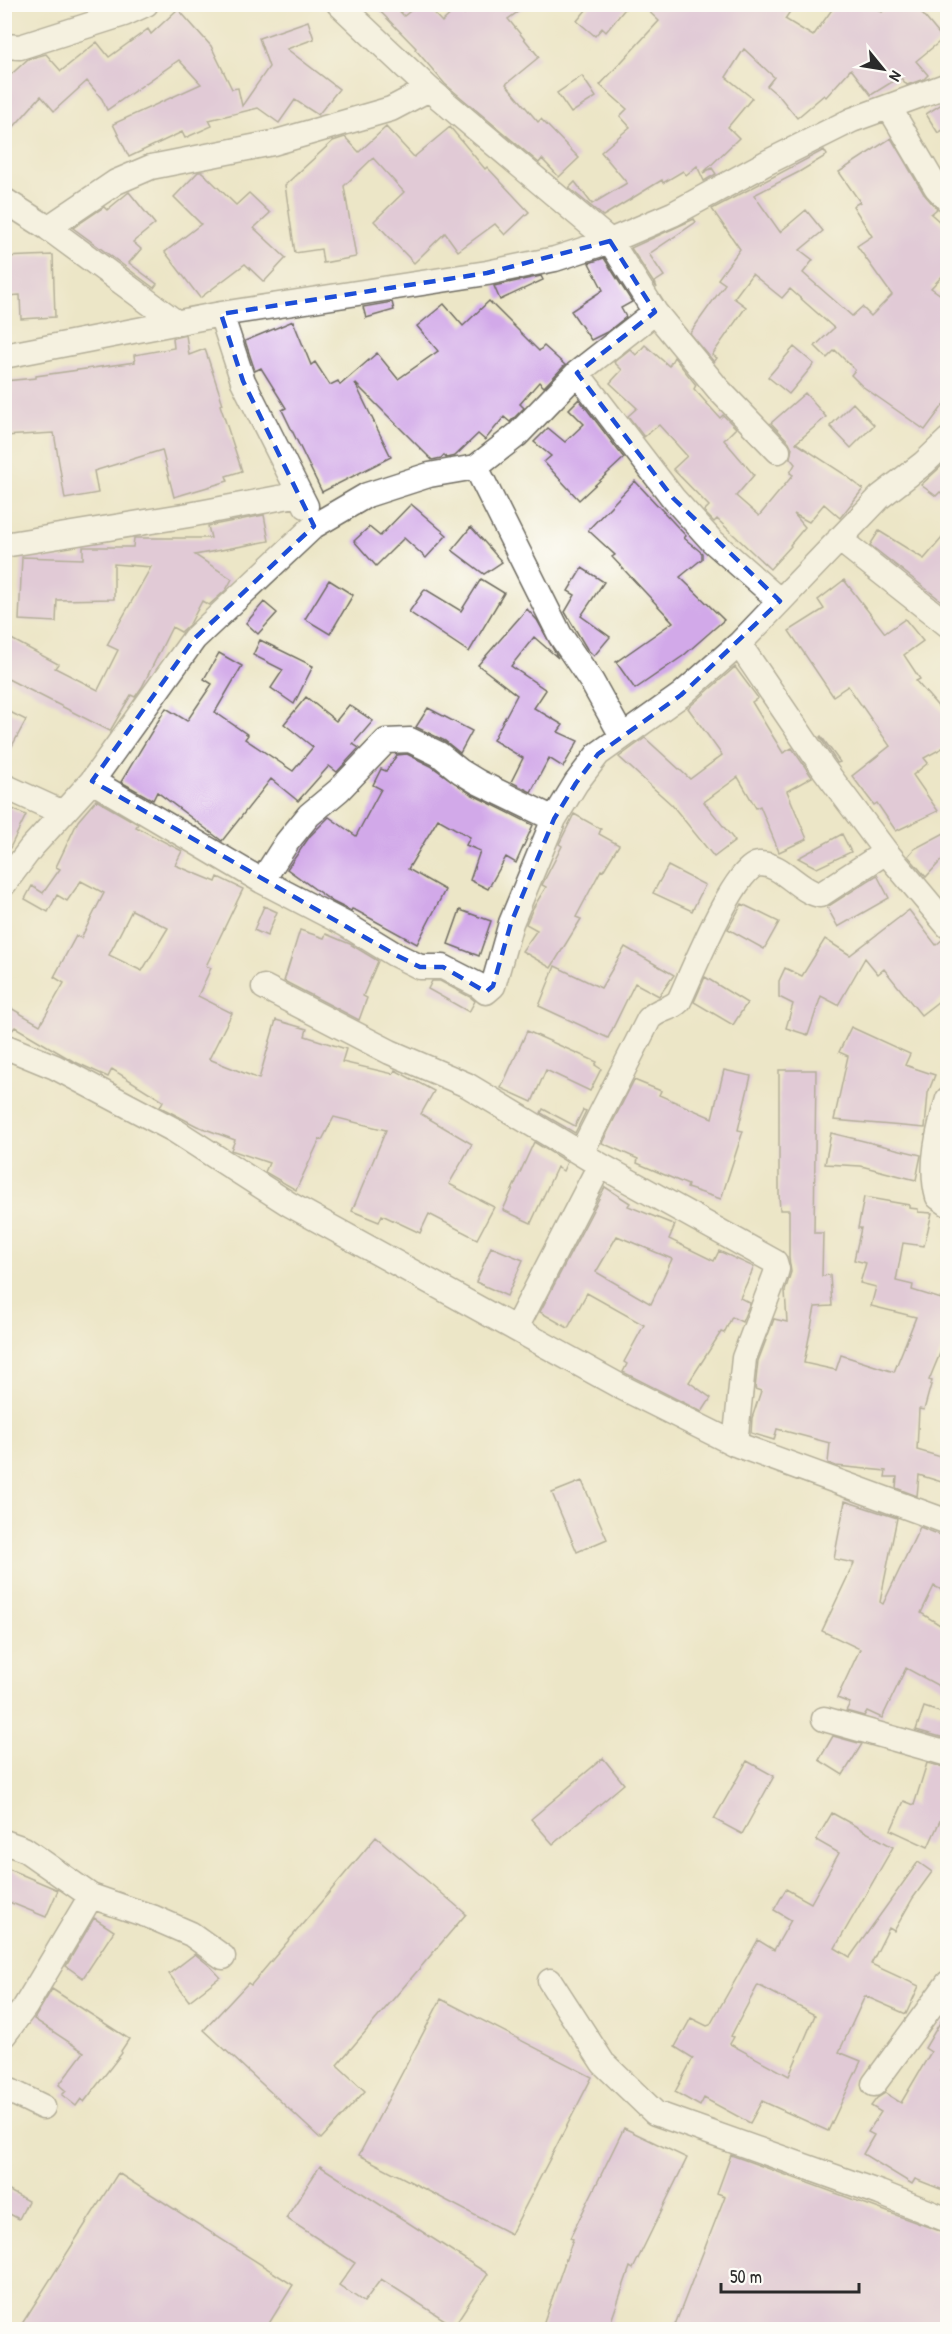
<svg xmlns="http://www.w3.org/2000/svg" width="952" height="2334" viewBox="0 0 952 2334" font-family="'Patrick Hand',sans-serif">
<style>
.building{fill:#d2a9e9;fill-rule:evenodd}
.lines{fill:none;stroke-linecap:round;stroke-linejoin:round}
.minor-casing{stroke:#6f6c62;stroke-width:27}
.minor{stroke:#fff;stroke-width:24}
.marked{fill:none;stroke:#1d4ed8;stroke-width:4.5;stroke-dasharray:12 8;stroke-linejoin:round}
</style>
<rect width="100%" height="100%" fill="#fdfcf7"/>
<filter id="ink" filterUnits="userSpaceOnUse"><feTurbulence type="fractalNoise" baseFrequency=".0167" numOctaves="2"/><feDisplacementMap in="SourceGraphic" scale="12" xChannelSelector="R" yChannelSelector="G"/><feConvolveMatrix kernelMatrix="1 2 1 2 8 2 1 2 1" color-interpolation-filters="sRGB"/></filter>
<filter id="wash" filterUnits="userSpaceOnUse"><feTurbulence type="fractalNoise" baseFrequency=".008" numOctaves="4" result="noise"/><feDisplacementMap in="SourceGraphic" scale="24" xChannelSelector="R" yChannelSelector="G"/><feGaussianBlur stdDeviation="1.35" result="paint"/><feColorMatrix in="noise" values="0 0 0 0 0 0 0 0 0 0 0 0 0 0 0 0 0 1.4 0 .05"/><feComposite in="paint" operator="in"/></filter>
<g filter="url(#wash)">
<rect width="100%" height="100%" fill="#ece6c7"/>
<g id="blocks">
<path class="building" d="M373,4H393L404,16L419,4H425L442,22L457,8L464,14L478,4H529L508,19L539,57L506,84L538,122L541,119L579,158L559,177L542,159L539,163L445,84L415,49L416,48Z
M591,4H629L606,32L602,28L595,36L577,21Z
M641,4H795L785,19L813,36L836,4H871L882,12L890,4H914L943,39L916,61L928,75L924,79L907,85L900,77L871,95L851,69L826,97L824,95L797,118L780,97L767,86L774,77L744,49L726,77L752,98L728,127L739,138L703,173L712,168L716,174L704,181L697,166L686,175L683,171L663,183L662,180L603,216L569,188L575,182L592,204L627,183L601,152L630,127L620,116L627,109L600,85L659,21Z
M178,9L211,46L232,89L238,88L242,106L269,67L259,38L308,21L314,39L287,49L339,89L318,115L295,100L279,123L258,108L209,120L212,126L185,138L182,132L129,157L113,124L201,84L179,60L107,110L102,99L87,81L54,111L41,96L4,138V81L28,59L46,54L61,71L97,42L109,57L148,29L151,34Z
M582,76L596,97L571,113L557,93Z
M948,100V127L938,133L926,114Z
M386,127L414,157L450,127L485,169L487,167L529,212L505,235L495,224L458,251L445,233L414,263L374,221L404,192L373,158L344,186L356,257L323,263L321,249L295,253L285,185L333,141L345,137L359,152Z
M891,138L924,194L937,209L931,214L948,229V270L931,288L948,300V399L925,430L862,386L851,375L855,370L835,350L827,358L815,346L834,328L790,289L782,298L752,274L734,298L746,307L712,355L717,358L714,362L690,333L725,284L718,279L740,249L712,209L824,150L827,155L799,172L754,195L780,232L806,210L823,231L800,250L813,260L803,273L852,316L862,307L871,316L892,295L857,246L872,236L853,206L860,202L839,172Z
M198,172H202L236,205L249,193L270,213L254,228L286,258L264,282L245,264L200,298L165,252L201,224L174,197Z
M129,192L155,224L133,242L141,249L129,263L157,284L154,288L73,228L104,207L107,210Z
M694,219L696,222L649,254L664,276L655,282L657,288L631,248Z
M53,255L55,317L21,319L20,295L7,296L4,257Z
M604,258L632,302L621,308L626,317L607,332L591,340L571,311L603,290L589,263Z
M541,276L543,280L500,300L494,286Z
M489,301L539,351L544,346L565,365L544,387L539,382L520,404L524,408L510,422L504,417L485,440L478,434L455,456L446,458L444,455L441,458L432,460L355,383L391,457L322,492L282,410L286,408L261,368L255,371L245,341L293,321L311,365L315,362L330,385L338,381L340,385L377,353L398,379L438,351L417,326L444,304L463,326Z
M392,302L394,310L366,318L363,307Z
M186,335L189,355L205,349L223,404L220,405L242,471L226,476L228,481L174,497L162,450L94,471L98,493L65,499L54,433L4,436V381L36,378V376L135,362L134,355L174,348L173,338Z
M645,345L669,366L674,357L696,385L694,389L720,418L723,415L736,428L724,440L754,475L736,496L759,516L793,475L790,473L795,464L790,458L792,448L789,442L771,423L805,393L826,417L796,443L844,474L863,489L840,518L824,504L809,522L794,514L805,527L790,545L791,546L770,569L717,519L714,522L707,515L704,511L709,506L673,469L687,456L659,425L644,437L628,416L637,408L610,383L622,370L614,362L630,349L636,355Z
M794,347L814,364L789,394L768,377Z
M579,399L624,458L579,500L544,462L551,456L534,442L548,428L565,442L584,424L569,409Z
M853,403L874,425L851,448L830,426Z
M948,460V498L940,492L936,496L921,485Z
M635,481L686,536L684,538L702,553V559L680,577L724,620L683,656L635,689L616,662L673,622L612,557L615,555L588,530Z
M411,504L447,535L426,558L404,538L376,566L354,541L369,527L380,536Z
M264,515L269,541L195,555L232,579L226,590L209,605L202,601L190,624L181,632L172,627L142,687L135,697L131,695L110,731L4,677V635L58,664L55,668L98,690L118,650L107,645L151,567L114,564V599L57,600L56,622L19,620L22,557L83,559V547H133L134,538H211L208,526Z
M471,527L502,562L484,574L452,550Z
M879,531L924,559L948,531V606L870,545Z
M582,568L604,582L581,616L610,637L594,656L587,649L565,612L575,595L568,591Z
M481,579L504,593L469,652L409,612L425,589L461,611Z
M329,580L353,595L330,634L305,619Z
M844,580L885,633L905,619L923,641L904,655L920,679L916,681L942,711L948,722V745L924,758L928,763L913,775L938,811L896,831L877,803L874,805L852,776L890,746L848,686L833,696L789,631L824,609L818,600Z
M264,602L277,613L258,634L246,623Z
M527,609L537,620L558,658L534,637L511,666L546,690L534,708L563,725L558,732L578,741L563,767L549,758L531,792L511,782L523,758L493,740L517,695L478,665Z
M260,640L313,666L294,704L271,688L283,670L253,655Z
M219,653L242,666L215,712L248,735L245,739L293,771L313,747L284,724L306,697L336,721L349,705L373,721L353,744L359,748L337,772L329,766L298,801L271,779L222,841L157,792L153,800L121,782L166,708L187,721L212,684L204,679Z
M735,667L758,698L752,702L783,753L792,748L812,777L787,791L807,839L779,852L760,806L756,808L738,777L704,802L735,841L714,857L672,805L619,757L645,738L690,779L722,755L688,708Z
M428,708L472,731L460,753L445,741L416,727Z
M4,709L26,720L4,761Z
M821,736L840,762L837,763L836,761L820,737Z
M407,754L431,766L471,794L533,825L516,863L506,857L488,889L470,880L480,851L466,845L470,837L438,819L408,869L445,890L417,944L357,911L352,909L351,911L333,902L287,869L310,836L329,817L356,836L381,789L373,785L381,769L386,771L397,755Z
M96,800L138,824L136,827L182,851L175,865L216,882L218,877L243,889L206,966L211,968L198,996L232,1013L209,1059L259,1079L276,1020L307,1029L305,1036L346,1049L342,1062L393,1074L395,1070L434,1091L421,1114L472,1144L449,1184L494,1207L477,1239L429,1214L420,1233L382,1215L379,1222L352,1211L386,1130L334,1117L322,1140L320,1139L296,1190L265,1172L269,1163L231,1150L235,1140L197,1126L160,1107L163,1101L112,1069L108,1077L73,1061L15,1027L10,1033L4,1032V1004L40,1025L64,983L54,977L76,936L81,938L104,893L81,881L67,901L57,895L48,912L25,899L32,886L43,893L60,869L56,867L78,821ZM132,910L168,928L142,971L109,955Z
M4,805L26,815L4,860Z
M574,814L601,829L599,834L619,845L603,871L601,870L576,917L581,919L551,968L522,951L537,930L526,924L533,908L546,887L542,885L562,846L559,844Z
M948,831V853L926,877L908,856L914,849Z
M842,834L851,852L817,868L798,858Z
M668,866L705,885L692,911L653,893Z
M877,875L889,898L838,927L827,907Z
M742,904L779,922L764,949L728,929Z
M264,906L277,912L267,936L254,930Z
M460,910L491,921L479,956L448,944Z
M909,910L936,945L943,939L948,940V994L921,1015L884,969L878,974L865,958L838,1005L821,996L808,1035L786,1028L793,1004L779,997V981L785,968L802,976L825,939L850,955Z
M300,930L324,938L326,934L350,944L378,961L363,996L367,998L359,1020L284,981Z
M625,947L674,975L659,996L635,983L608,1038L539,1006L555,966L601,988Z
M705,977L747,1003L733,1025L694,1002Z
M432,981H440L470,997L475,1001L469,1012L428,989Z
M851,1027L910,1054L905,1065L935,1075L928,1093L925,1128L834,1120L848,1056L839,1052Z
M527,1031L597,1062L595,1065L601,1069L590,1091L546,1070L532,1102L501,1088Z
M724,1070L751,1076L738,1130L743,1131L721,1199L687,1188L688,1185L637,1163L638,1159L602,1143L634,1080L661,1091L659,1095L712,1118Z
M779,1070H816L814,1233H823L822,1276L830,1275L832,1306L815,1307L804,1363L836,1370L841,1355L894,1372L916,1317L871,1306L876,1287L860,1283L866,1263L854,1260L861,1228H858L864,1197L909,1205V1208L918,1209V1212L932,1213L924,1246L903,1243L896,1281L913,1285L912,1290L948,1301V1334L929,1380L932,1381L924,1410L919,1409L917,1450L948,1459V1484L919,1475L917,1496L896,1488L897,1477H885L886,1471L836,1466L828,1463L830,1443L777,1429L774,1440L751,1433L752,1418L761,1391L755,1389L758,1361L774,1319L787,1322L785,1291L791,1272L789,1258V1210H780L779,1195Z
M543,1109L575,1126L583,1110L586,1111L575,1133L541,1113Z
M831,1133L921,1155L916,1180L861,1166L825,1164Z
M534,1142L567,1162L563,1171L557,1167L531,1223L503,1210Z
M605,1187L630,1203L628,1206L675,1225L669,1239L714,1261L719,1251L754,1267L740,1298L750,1303L742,1322L732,1317L724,1333L721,1332L689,1382L711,1398L702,1412L623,1372L627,1364L624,1362L644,1325L587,1293L568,1328L540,1312ZM617,1236L672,1259L651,1304L596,1272Z
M491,1247L523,1260L507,1296L476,1282Z
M582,1481L607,1539L577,1552L552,1493Z
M845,1501L897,1518L880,1602L883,1604L920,1527L948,1538V1593L934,1586L921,1613L948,1630V1691L906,1668L882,1718L867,1711L864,1716L846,1711L850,1703L837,1698L860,1649L822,1631L854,1563L834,1559Z
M924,1707L942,1713L944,1707L948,1708V1739L916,1730Z
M833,1736L862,1744L843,1775L819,1760Z
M603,1758L624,1784L553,1844L531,1819Z
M747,1761L774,1776L742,1834L714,1819Z
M927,1763L948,1768V1803L928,1847L891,1830L904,1801L914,1805Z
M832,1813L893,1847L835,1948L850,1957L918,1862L932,1872L913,1898L894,1931L889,1928L871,1964L919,1986L906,2014L865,1996L839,2052L861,2061L828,2131L762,2101L750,2123L704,2098L700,2106L675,2092L693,2058L675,2047L691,2018L707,2026L710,2025L758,1940L774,1950L791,1920L774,1910L786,1889L811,1903L839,1853L816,1840ZM758,1985L815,2015L789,2076L730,2044L734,2037L731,2036Z
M376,1837L466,1914L337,2065L365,2091L321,2139L204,2030L248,1983L251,1985Z
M4,1867L58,1890L46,1917L4,1900Z
M94,1918L114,1931L83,1978L66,1966Z
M195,1954L210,1966L220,1977L189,2001L169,1974Z
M52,1989L129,2039L121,2051L122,2053L84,2102L81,2099L76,2106L62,2095L66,2091L59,2085L84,2052L34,2019Z
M441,1999L592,2077L511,2234L359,2155Z
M948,2009V2057L940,2071L948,2076V2192L915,2179L912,2184L863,2154L874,2135L868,2132L881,2112L871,2106L877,2098L885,2093L901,2103L931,2052L925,2048Z
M624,2128L687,2158L633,2269L630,2267L608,2330H541L573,2239L570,2238Z
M731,2155L948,2234V2330H673L725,2196L717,2193Z
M320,2166L488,2274L454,2326L381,2279L364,2302L339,2285L355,2263L286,2218Z
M118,2173L293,2285L265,2330H18Z
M4,2188L28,2201L19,2219L4,2211Z"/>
</g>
</g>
<g filter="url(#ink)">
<use href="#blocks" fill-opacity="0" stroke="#6f6c62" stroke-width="1.5"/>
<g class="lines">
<defs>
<path id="minor" d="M339,4L429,89L610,241L655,312L719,390L778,451
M4,46L20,47L124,14L146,4
M889,107L936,187L948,200
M4,200L48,228L177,323
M48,228L116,182L151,167L273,143L391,109L429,89
M221,314L243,381L306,506
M4,356L221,314L487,273L555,259L610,241L673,214L766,163L852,120L948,85
M577,373L673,498L711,540L780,601
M476,467L560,635L592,682L622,736
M839,539L948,625
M4,545L189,515L300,494
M739,644L824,769L886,852L948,926
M92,781L262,881L345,924L394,954L420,967H443L478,985L486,992L493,986L511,923L554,819L576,783L598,754L681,695L739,644L880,497L924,463L948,440
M4,786L63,813
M262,881L287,842L309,815L339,790L386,741L410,740L439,754L460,771L478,782L554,819
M4,884L31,848L92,781L194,639L314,526L367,495L429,475L476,467L517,435L577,373L655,312
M264,987L390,1052L467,1085L600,1165L775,1262L777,1269L775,1276L744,1358L735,1444
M4,1046L55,1067L174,1130L289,1204L623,1388L735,1444L948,1522
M948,1099C939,1128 929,1167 938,1197L948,1204
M581,1153L649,1019C660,1007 669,1011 679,1001C690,978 735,865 759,864C782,863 798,891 820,895L886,852
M516,1328L600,1165
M824,1719L948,1754
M4,1842L24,1849L91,1896L152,1917L191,1934L223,1957
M550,1981L603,2063L655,2113L880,2193L948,2220
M4,2035L25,2007L91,1896
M874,2084L948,1983
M4,2088L43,2107"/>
</defs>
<use href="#minor" class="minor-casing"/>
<use href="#minor" class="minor"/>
</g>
</g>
<path d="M0 0H952V2334H0ZM610,241L655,312L577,373L673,498L780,601L681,695L598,754L576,783L554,819L511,923L493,986L486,992L443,967H420L394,954L92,781L194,639L314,526L243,381L221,314L487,273Z" fill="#ece6c7" fill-opacity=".55" fill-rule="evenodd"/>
<path class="marked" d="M610,241L655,312L577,373L673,498L780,601L681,695L598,754L576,783L554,819L511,923L493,986L486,992L443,967H420L394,954L92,781L194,639L314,526L243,381L221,314L487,273Z"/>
<rect width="952" height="2334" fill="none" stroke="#fdfcf7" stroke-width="24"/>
<g transform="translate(883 69) rotate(120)" stroke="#fdfcf7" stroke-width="4.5" paint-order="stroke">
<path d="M0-4.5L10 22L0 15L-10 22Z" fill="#2b2b2b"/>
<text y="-9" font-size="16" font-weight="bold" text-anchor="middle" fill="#2b2b2b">N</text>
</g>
<path d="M721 2283v9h138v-9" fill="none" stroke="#2b2b2b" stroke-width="3"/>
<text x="730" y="2283" font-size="18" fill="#2b2b2b" stroke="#fdfcf7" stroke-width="4.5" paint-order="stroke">50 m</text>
</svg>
